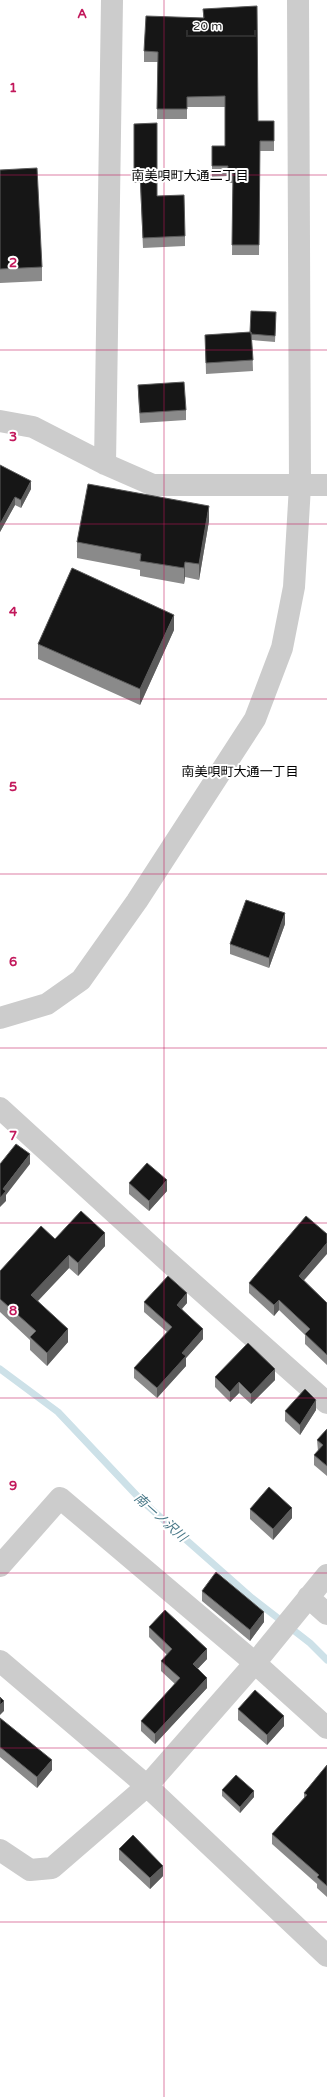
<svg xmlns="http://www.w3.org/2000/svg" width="327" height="2097" viewBox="0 0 327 2097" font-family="'Varela Round','Noto Sans JP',sans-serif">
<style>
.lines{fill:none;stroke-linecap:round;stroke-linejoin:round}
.stream{stroke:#cde1e8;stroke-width:7}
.minor{stroke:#ccc;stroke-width:22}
.wall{fill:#8a8a8a}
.shaded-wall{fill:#5c5c5c}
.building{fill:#161616;stroke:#5c5c5c}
.grid{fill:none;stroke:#c2185b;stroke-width:1;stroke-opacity:0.55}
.labels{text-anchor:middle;stroke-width:4;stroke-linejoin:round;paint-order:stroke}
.neighbourhood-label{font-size:13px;fill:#000;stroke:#fff}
.water-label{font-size:13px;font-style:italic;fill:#477787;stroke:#fff}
.grid-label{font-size:13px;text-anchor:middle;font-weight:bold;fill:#c2185b;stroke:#fff;stroke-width:4;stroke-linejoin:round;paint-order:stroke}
</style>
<rect width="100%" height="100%" fill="#fff"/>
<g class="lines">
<path class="stream" d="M0,1369L58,1412L141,1500L252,1598L310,1643L327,1660"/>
<path class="minor" d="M0,421L33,427L105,464L153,485H327
M105,464L112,0
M0,1018L47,1004L81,980L137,901L255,719L282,648L294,587L300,486L298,0
M0,1108L163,1257L327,1403
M0,1566L60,1498L255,1663L327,1728
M308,1597L327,1614
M0,1661L147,1786L327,1956
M0,1850L30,1870L52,1868L147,1786L255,1663L327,1575"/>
</g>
<path class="wall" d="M203,9L258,121H274V151H260L259,255H232L233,183H227V176L212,177V146H225V107H187V119H157L158,62H144V51L203,18Z
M134,124L157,196L185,236V246L143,248L140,183H134Z
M0,170L42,267V281L0,283Z
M276,318L275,342L252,340L253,371L206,374L205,335L250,332Z
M138,385L186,410V420L140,423L138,395Z
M0,465L31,489L21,508L15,505L0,532Z
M209,521L199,580L185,577L184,584L140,576V570L77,558V542Z
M174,630L140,705L38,659V644Z
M285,924L269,968L230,954V944Z
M129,1183L167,1191L149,1211L129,1194Z
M55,1239L105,1246L78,1276L69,1268L38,1301L68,1342L47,1366L30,1350V1340L0,1312V1271Z
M304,1280L327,1303V1365L305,1344V1335L279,1310L274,1316L249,1293V1283Z
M144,1302L187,1303L182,1309L203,1339L186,1358V1366L157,1398L134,1378V1368L167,1332L144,1312Z
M215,1377L275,1380L251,1404L239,1393L230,1402L215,1387Z
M316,1410L300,1435L285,1421V1411Z
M327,1429V1476L314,1465V1455L318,1451L317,1440Z
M250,1509L292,1518L273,1540L250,1519Z
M202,1591L264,1622L250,1641L202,1601Z
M149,1627L207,1659L197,1669L207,1688L155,1744L141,1731V1721L175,1684L161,1671V1661L167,1655L149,1637Z
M238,1709L284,1726L267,1745L238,1720Z
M0,1718L52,1770L37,1788L0,1757Z
M327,1765V1897L317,1888V1884L272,1844V1834L304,1798V1793Z
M222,1790L254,1797L240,1813L222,1796Z
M119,1849L163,1876L150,1889L119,1860Z"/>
<path class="shaded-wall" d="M31,481V489L21,508V500Z
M15,497V505L0,532V524Z
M209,506V521L199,580V564Z
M185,562V577L184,584V568Z
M174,615V630L140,705V689Z
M285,913V924L269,968V958Z
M30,1154V1164L6,1195V1201L0,1207V1198L3,1189Z
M167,1180V1191L149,1211V1201Z
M105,1233V1246L78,1276V1263Z
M327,1243V1254L299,1286V1276Z
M69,1255V1268L31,1308V1295Z
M187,1293V1303L177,1314V1305Z
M279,1300V1310L274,1316V1305Z
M68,1329V1342L47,1366V1353Z
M203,1329V1339L186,1358V1366L157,1398V1388L182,1353Z
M275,1369V1380L251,1404V1394Z
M239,1382V1393L230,1402V1392Z
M316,1400V1410L300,1435V1425Z
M292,1508V1518L273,1540V1529Z
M264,1612V1622L250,1641V1630Z
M207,1649V1659L193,1674V1664Z
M207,1678V1688L155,1744V1734Z
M4,1701V1711L0,1715V1705Z
M284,1716V1726L267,1745V1735Z
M52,1760V1770L37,1788V1777Z
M254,1791V1797L240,1813V1807Z
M163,1866V1876L150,1889V1878Z"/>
<path class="building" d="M257,6L258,121H274V141H260L259,245H232L233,173H227L228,166H212V146H225V96L187,97V109H157L158,52L144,51L146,16L204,18L203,9Z
M157,123V196L184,195L185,236L143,238L140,172L134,173V124Z
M37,168L42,267L0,269V170Z
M251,311L276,312L275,336L251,334V332H250Z
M251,332L253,360L206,363L205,335Z
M184,382L186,410L140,413L138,385Z
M0,465L31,481L21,500L15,497L0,524Z
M88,484L209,506L199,564L185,562L184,568L140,561L141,554L77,542Z
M72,568L174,615L140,689L38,644Z
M246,900L285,913L269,958L230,944Z
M16,1144L30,1154L3,1189L6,1191L0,1198V1164Z
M147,1163L167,1180L149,1201L129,1183Z
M81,1211L105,1233L78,1263L69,1255L31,1295L68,1329L47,1353L30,1337L36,1331L0,1299V1271L41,1226L55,1239Z
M306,1216L327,1234V1243L299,1276L327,1303V1355L305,1334L310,1329L279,1300L274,1305L249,1283Z
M168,1276L187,1293L177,1305L203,1329L182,1353L186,1356L157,1388L134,1368L172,1327L144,1302Z
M248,1343L275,1369L251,1394L239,1382L230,1392L215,1377Z
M305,1389L316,1400L300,1425L285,1411Z
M327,1429V1466L314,1455L323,1445L317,1440Z
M269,1487L292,1508L273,1529L250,1509Z
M216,1572L264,1612L250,1630L202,1591Z
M165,1610L207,1649L193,1664L207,1678L155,1734L141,1721L180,1678L161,1661L172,1649L149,1627Z
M255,1690L284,1716L267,1735L238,1709Z
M0,1697L4,1701L0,1705Z
M0,1718L52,1760L37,1777L0,1747Z
M327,1765V1886L317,1877L319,1875L272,1834L307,1795L304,1793Z
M236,1775L254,1791L240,1807L222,1790Z
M133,1835L163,1866L150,1878L119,1849Z"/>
<path class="grid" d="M164,0V2097M0,175H327M0,350H327M0,524H327M0,699H327M0,874H327M0,1048H327M0,1223H327M0,1398H327M0,1573H327M0,1748H327M0,1922H327"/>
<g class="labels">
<g class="neighbourhood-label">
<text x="190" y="180">南美唄町大通二丁目</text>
<text x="240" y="776">南美唄町大通一丁目</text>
</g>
<g class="water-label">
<text transform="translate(161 1517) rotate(42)" y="5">南一ノ沢川</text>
</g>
</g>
<g class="grid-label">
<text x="82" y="18">A</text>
<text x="13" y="92">1</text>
<text x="13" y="267">2</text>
<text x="13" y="441">3</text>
<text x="13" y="616">4</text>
<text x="13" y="791">5</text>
<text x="13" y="966">6</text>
<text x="13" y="1140">7</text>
<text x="13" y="1315">8</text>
<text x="13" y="1490">9</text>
</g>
<path d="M187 30v6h68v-6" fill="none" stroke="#2f2f2f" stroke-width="2"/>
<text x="193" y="30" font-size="12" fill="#2f2f2f" stroke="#ffffff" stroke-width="3" paint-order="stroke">20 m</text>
</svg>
